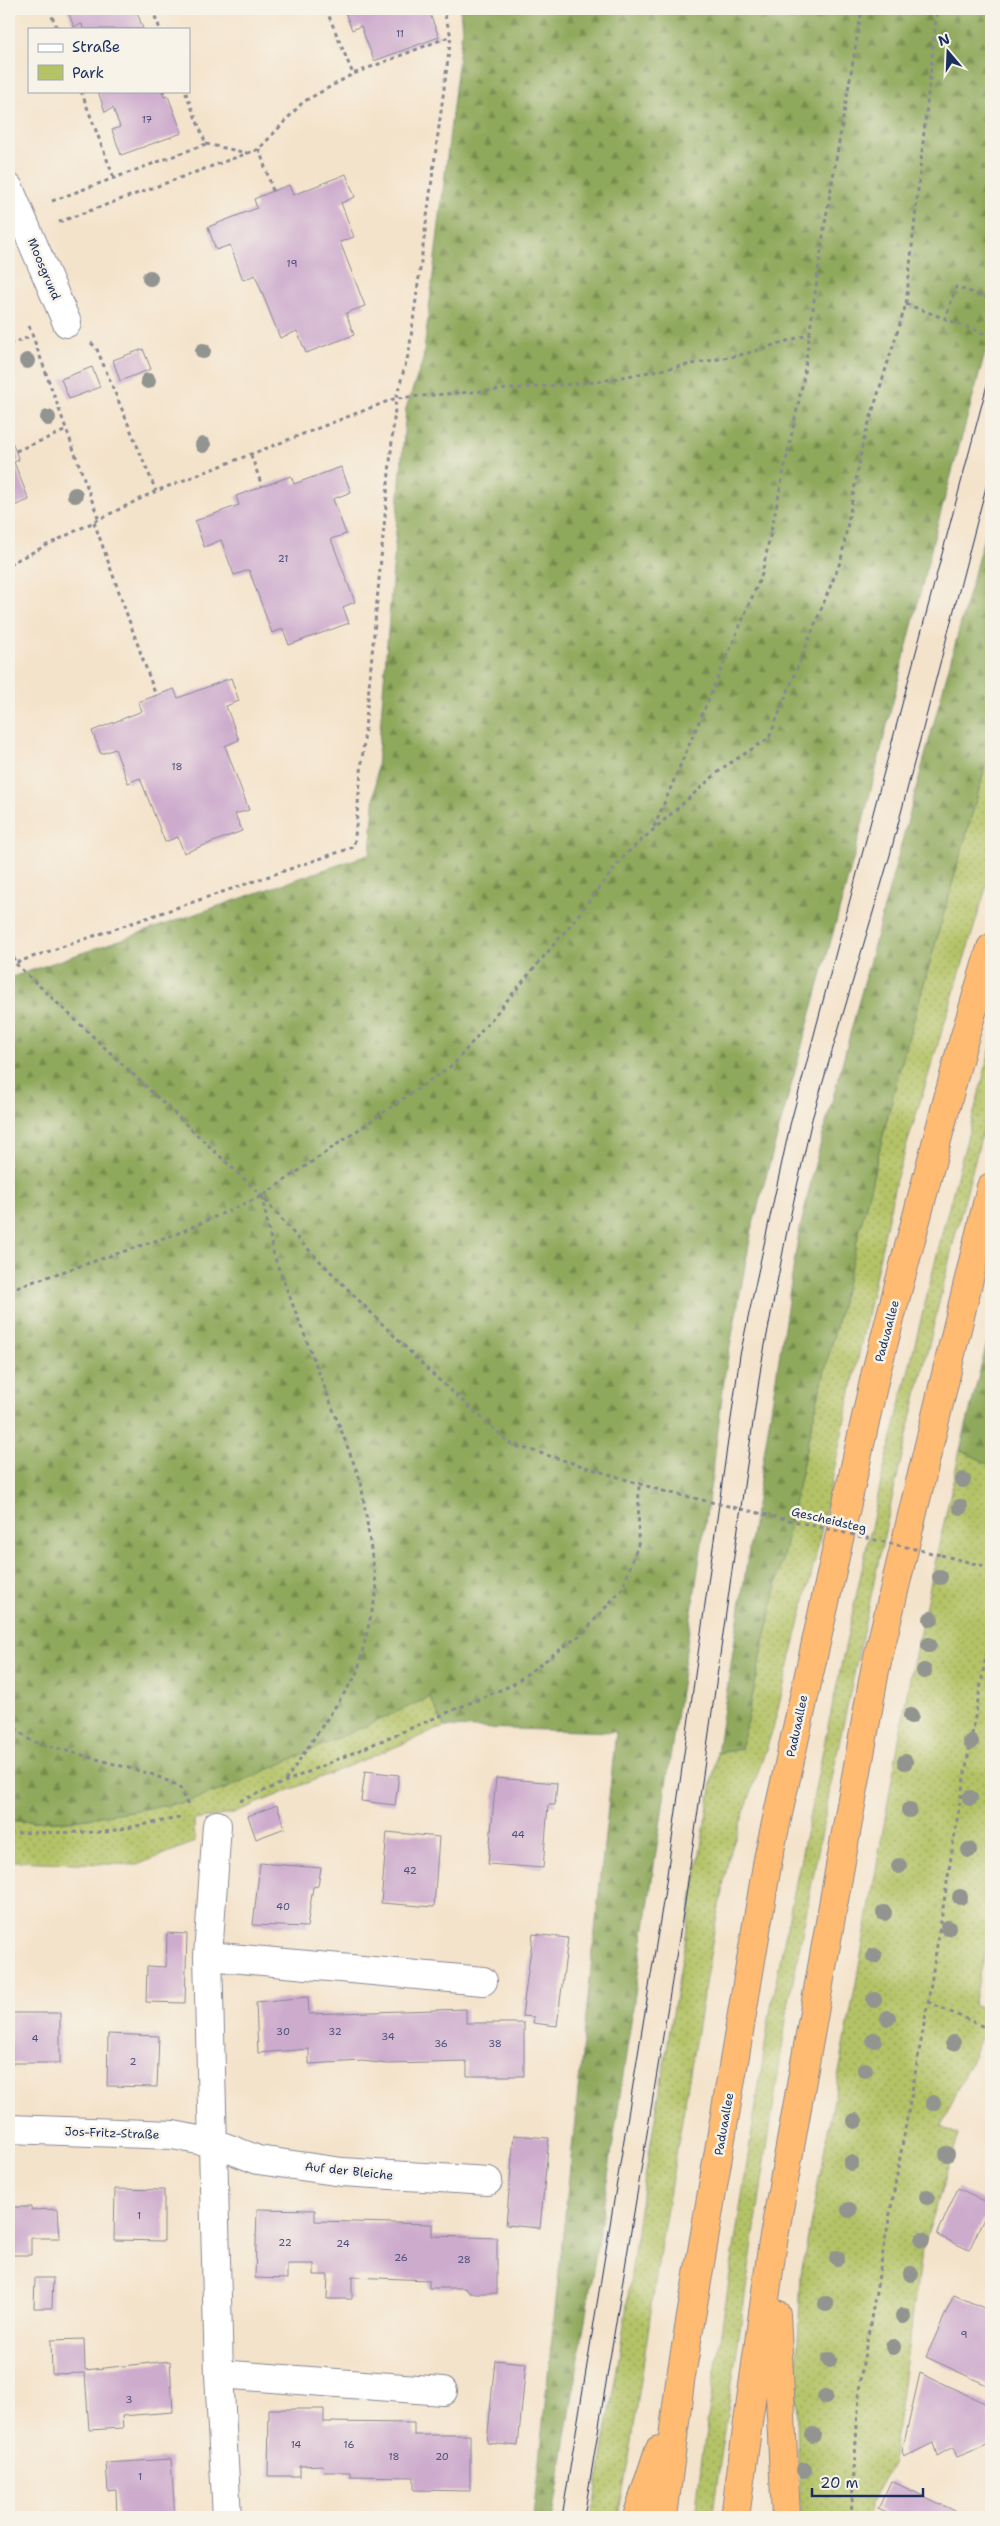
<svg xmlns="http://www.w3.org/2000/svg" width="1000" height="2526" viewBox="0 0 1000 2526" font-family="'Shantell Sans',sans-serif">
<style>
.green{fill:url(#green-dots);stroke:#687962}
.forest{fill:url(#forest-firs);stroke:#556c5c}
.building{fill:#cdabcd}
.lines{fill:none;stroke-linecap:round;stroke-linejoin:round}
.minor-casing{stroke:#888994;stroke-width:30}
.highway-casing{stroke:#888994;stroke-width:30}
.path{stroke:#888994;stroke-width:3;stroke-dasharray:4 4;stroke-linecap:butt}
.minor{stroke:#fff;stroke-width:28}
.highway{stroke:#ffbb71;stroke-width:28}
.tram{stroke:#1b2f5e;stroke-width:1}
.path-bridge{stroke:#888994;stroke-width:3;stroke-dasharray:4 4;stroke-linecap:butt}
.tree{fill:#929490}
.labels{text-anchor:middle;stroke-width:5;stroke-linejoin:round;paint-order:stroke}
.number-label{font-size:10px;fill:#484e7a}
.street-label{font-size:12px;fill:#1b2f5e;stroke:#f7f3e8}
</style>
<defs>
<pattern id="green-dots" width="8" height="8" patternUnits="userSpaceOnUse" patternTransform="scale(1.25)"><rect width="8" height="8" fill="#b4c366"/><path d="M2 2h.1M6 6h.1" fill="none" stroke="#929f57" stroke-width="1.8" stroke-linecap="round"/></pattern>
<pattern id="forest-firs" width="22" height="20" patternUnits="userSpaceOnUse" patternTransform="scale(1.25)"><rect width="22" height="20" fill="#8fa95b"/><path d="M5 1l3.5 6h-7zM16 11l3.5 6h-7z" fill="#748a4e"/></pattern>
</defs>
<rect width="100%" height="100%" fill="#f7f3e8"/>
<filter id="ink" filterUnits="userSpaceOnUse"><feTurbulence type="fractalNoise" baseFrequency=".02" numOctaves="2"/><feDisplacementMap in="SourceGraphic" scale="10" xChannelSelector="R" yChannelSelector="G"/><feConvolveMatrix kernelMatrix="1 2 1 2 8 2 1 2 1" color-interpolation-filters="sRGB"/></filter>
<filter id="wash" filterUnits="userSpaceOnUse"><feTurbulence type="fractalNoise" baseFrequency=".0096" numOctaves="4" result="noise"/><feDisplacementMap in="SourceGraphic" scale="20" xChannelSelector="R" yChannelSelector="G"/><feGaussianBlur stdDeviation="1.12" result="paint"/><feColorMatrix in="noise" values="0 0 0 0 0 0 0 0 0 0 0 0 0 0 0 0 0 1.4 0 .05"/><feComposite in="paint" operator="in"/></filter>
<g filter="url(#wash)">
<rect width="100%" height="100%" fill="#f4e3cb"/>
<path class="green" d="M991,747V872L896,1180L815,1560L773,1729L729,1856L713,1937L661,2243L632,2441L618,2517H592L623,2332L642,2195L717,1753L741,1749L810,1431L897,1079Z
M991,1048V1100L957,1228L893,1494L838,1748L788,2007L712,2517H695L702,2457L772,2000L825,1740L880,1486L945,1222Z
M960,1450L991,1465V1929L973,2005L991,2013V2040L982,2036L941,2127L959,2135L921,2254L892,2463L869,2505L868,2517H800L796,2388L801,2274L858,1972L910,1677Z
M430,1697L444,1727L231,1814L194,1820L195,1842L137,1865L9,1861V1821H68L186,1802L220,1790Z"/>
<path class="forest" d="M460,9H991V332L937,526L855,853L753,1224L725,1373L714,1462L605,2196L553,2517H533L616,1732L444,1727L430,1697L225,1789L186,1802L68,1821H9V978L370,854L406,408L423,360L462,30Z
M991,511V747L897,1079L810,1431L741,1749L717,1753L798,1238L814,1168Z
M991,1327V1465L960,1450Z"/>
<g id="blocks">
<path class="building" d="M67,9H131L132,11L136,9L143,29H83L82,24L74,27Z
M344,9H428L439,37L374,61L361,26L352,30Z
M98,91H162L164,97L168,96L182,133L121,155L112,130L120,127L113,108L105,112Z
M346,174L355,197L341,203L354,237L340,242L365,306L346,313L354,335L306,353L297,331L280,338L255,275L243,280L230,245L216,250L208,227L257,208L254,199L273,191L289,185L293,195Z
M143,349L151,369L120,381L113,360Z
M92,367L100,387L69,399L61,379Z
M12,442L19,460L14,462L29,500L9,508V443Z
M341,467L351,492L333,499L346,534L331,539L355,602L343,607L349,623L289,645L283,629L272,633L249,570L234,575L221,540L204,547L195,521L239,505L236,496L291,476L294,484Z
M231,678L239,701L226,706L239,740L225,746L249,810L235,814L242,831L184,853L178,837L165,842L140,778L128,783L115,749L101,754L92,731L142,711L138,702L174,689L178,698Z
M365,1771L399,1775L395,1805L361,1801Z
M496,1778L557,1783L555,1805H548L543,1868L488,1864Z
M277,1805L285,1828L256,1839L248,1816Z
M387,1832L439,1837L434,1907L381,1903Z
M260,1863L321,1868L318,1886L313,1887L307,1927L253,1925Z
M167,1933L187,1934L185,2003L146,2002L147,1966L166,1967Z
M533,1934L568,1938L557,2026L533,2023L534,2017L522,2016Z
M308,1997L309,2014L466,2009V2023H524V2076H467V2062L388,2064L362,2061L309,2064V2049L258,2053L256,2002Z
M10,2013H60V2063H10Z
M108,2034L159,2036L157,2087L107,2086Z
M514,2135L549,2138L540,2228L506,2225Z
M958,2188L991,2204L969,2250L937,2235Z
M115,2189L164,2190V2241L114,2240Z
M9,2207H31V2210L58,2209L60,2238H31V2255H9Z
M257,2209L315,2210V2221L432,2224V2236L497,2238V2293H470L465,2288H429V2280L352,2277V2299H327L328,2275H314V2264H287V2279L255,2278Z
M35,2278H53L52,2308H34Z
M954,2295L991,2311V2387L926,2357Z
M84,2339L85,2370L170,2361L173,2412L122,2416L123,2428L89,2430L85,2373L52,2374L51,2340Z
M495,2360L526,2363L518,2446L487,2443Z
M920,2373L991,2406L988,2417L991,2427V2447L987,2445L957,2457L953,2447L937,2456L933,2443L904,2457L902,2452Z
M269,2409H324V2422L414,2423V2435H470V2491L414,2490V2477L350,2476V2472H324L323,2465L300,2466V2476H268Z
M171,2459L175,2517H117L116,2490L108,2491L106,2463Z
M891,2481L968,2517H895L878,2509Z"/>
</g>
</g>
<g filter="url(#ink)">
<use href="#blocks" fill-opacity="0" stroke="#888994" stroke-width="1"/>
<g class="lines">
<defs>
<path id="minor" d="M9,188L67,323
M217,1825L208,1956L219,2374L227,2517
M208,1956L483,1981
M9,2129L173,2135L214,2143L258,2160L342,2172L488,2181
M219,2374L443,2391"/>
<path id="highway" d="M776,2314L786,2517
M637,2517L659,2450
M663,2517L680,2382L768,1859L876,1372L961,1049L991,948
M735,2517L772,2248L875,1670L991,1187"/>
</defs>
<use href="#minor" class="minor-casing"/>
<use href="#highway" class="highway-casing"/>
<path class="path" d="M49,9L57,29
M152,9L160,29
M326,9L353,74
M81,91L114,178
M162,92L165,91
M206,144L247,153
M259,149L273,191
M52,201L206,144L185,91
M59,222L259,149L303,102L353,74L451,36
M906,304L991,336
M945,320L956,287L991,299
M29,326L99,520
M91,343L96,347L156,491
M9,344L33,336
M16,451L67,430
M251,455L262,486
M94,522L156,696
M9,564L156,491L396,398L596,382L745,354L810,334
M654,827L762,574L803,381L824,229L862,9
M9,941L15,963L262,1196L300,1241L429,1371L511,1444L663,1491
M9,965L354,847L396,398L409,352L451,36L443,9
M262,1196L274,1256L361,1482L377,1590L357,1674L286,1780
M9,1286L17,1287L176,1234L262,1196L454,1064L571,924L626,854L724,767L769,738L841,560L863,442L906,304L937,9
M941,1555L991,1568
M9,1723L31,1741L154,1775L179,1786L189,1808
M240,1801L512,1685L584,1632L622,1589L638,1545L639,1485
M9,1833L105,1832L184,1817
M928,2002L991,2030
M851,2517L860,2380L928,2002L960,1801L991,1628"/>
<use href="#minor" class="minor"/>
<use href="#highway" class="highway"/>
<path class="tram" d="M562,2517L664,1896L740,1355L790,1125L991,370
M584,2517L685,1902L761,1366L786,1236L812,1119L890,855L991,468"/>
<path class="path-bridge" d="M663,1491L941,1555"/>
</g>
<g class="tree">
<circle cx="150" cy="278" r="8"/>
<circle cx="203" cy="351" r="8"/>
<circle cx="27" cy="361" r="8"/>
<circle cx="148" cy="381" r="8"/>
<circle cx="48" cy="418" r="8"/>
<circle cx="203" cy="445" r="8"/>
<circle cx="75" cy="495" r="8"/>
<circle cx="963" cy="1480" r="8"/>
<circle cx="960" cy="1507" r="8"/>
<circle cx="940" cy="1577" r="8"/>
<circle cx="931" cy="1619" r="8"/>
<circle cx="929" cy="1645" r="8"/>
<circle cx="924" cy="1671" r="8"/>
<circle cx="911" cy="1716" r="8"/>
<circle cx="971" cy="1742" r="8"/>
<circle cx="905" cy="1762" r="8"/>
<circle cx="970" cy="1798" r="8"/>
<circle cx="909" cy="1810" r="8"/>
<circle cx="969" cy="1850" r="8"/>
<circle cx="899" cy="1866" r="8"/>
<circle cx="960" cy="1897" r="8"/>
<circle cx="884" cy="1913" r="8"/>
<circle cx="948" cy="1928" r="8"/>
<circle cx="874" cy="1956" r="8"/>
<circle cx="874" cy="2000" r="8"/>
<circle cx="888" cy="2018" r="8"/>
<circle cx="874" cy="2040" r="8"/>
<circle cx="953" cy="2043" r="8"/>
<circle cx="865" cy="2070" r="8"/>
<circle cx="933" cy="2103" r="8"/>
<circle cx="855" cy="2121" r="8"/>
<circle cx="947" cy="2154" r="8"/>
<circle cx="851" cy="2163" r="8"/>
<circle cx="927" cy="2197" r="8"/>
<circle cx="849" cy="2210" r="8"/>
<circle cx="922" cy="2240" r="8"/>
<circle cx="837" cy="2258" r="8"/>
<circle cx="911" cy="2274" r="8"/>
<circle cx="826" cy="2304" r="8"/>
<circle cx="903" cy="2316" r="8"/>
<circle cx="893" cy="2347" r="8"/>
<circle cx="829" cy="2360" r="8"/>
<circle cx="825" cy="2397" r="8"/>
<circle cx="813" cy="2435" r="8"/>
<circle cx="804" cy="2470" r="8"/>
</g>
</g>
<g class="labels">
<g class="number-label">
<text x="400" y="37">11</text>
<text x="147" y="123">17</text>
<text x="292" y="267">19</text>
<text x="283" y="562">21</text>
<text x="177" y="770">18</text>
<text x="518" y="1838">44</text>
<text x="410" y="1874">42</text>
<text x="283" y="1910">40</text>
<text x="283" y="2035">30</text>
<text x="335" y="2035">32</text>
<text x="388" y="2040">34</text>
<text x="35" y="2042">4</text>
<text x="441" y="2047">36</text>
<text x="495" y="2047">38</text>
<text x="133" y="2065">2</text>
<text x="139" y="2219">1</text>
<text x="285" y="2246">22</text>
<text x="343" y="2247">24</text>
<text x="401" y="2261">26</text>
<text x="464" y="2263">28</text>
<text x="964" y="2338">9</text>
<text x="129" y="2403">3</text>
<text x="296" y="2448">14</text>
<text x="349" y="2448">16</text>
<text x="394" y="2460">18</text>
<text x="442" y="2460">20</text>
<text x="140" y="2480">1</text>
</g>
<g class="street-label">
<text transform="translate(44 269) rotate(67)" y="4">Moosgrund</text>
<text transform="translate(887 1331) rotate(-75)" y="4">Paduaallee</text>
<text transform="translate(829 1520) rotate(13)" y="4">Gescheidsteg</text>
<text transform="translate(797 1726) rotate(-78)" y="4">Paduaallee</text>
<text transform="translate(724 2124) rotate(-80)" y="4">Paduaallee</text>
<text transform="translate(112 2133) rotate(2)" y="4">Jos-Fritz-Straße</text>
<text transform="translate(349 2171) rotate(6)" y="4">Auf der Bleiche</text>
</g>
</g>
<rect width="1000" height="2526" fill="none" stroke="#f7f3e8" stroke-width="30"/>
<rect x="28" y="28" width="162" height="65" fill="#f7f3e8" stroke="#9fa5b1"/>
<rect x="38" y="44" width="25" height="8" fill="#ffffff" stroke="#9fa5b1"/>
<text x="72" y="52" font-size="15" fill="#1b2f5e">Straße</text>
<rect x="38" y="65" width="25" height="15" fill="#b4c366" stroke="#9fa5b1"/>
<text x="72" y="78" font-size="15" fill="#1b2f5e">Park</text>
<g transform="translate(948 52) rotate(341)" stroke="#f7f3e8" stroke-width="4" paint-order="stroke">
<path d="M0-4L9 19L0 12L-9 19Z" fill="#1b2f5e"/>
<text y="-8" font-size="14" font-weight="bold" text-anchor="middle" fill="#1b2f5e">N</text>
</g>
<path d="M812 2488v8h111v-8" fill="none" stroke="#1b2f5e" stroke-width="2.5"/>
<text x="820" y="2488" font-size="15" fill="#1b2f5e" stroke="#f7f3e8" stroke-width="4" paint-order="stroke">20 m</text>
</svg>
